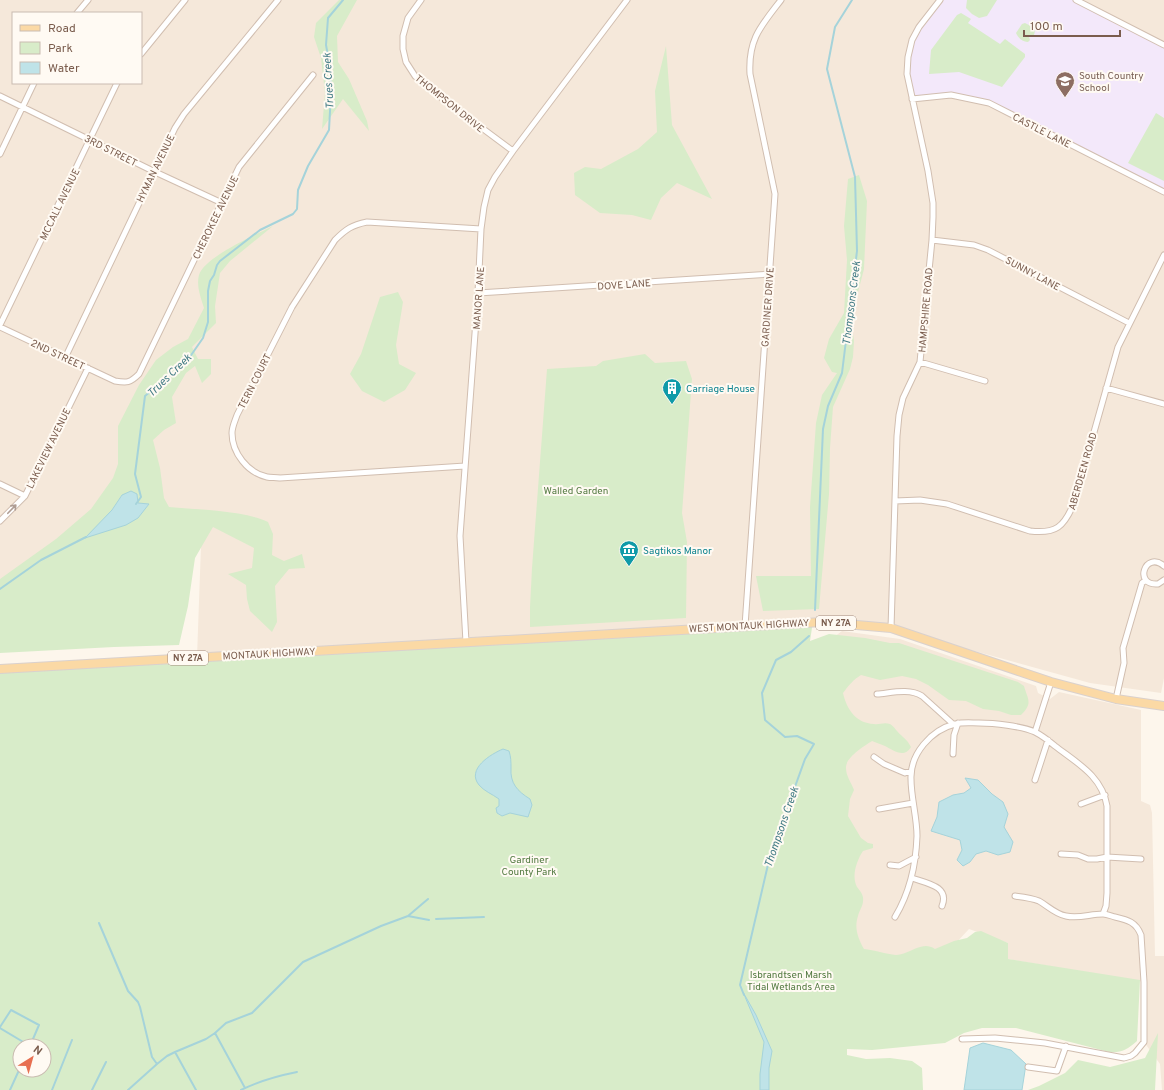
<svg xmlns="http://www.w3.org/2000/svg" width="1164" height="1090" viewBox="0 0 1164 1090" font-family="Overpass,sans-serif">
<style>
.residential{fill:#f5e8da;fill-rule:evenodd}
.education{fill:#f3e8fa}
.green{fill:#d8ecc9;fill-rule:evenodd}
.water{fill:#bfe3e8;stroke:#a5d3da}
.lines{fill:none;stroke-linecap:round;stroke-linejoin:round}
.stream{stroke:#a5d3da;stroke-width:2}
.minor-casing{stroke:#d1beb0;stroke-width:7}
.primary-casing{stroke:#dad1cd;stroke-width:10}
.minor{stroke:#fff;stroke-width:5}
.primary{stroke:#fbd9a5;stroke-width:8}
.oneway{stroke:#af9d94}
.labels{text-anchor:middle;stroke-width:4;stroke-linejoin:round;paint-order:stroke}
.shield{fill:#fffaf3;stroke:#a28b7f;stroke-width:1}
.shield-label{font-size:9px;font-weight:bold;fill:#7a5c4d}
.education-label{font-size:10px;fill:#785e54;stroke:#fffaf3;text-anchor:start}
.street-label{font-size:10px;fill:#7a5c4d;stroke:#fffaf3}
.culture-label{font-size:10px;fill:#0d838f;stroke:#fffaf3;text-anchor:start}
.park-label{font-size:10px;fill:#537a41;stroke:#fffaf3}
.water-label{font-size:11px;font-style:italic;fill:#437c86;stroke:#fffaf3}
</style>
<rect width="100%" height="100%" fill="#fdf6ec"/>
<path class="residential" d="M0,0H1164V678L1161,693L1090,683L891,628L745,626L197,657L201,546L60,578L0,589ZM13,13H141V83H13Z
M842,631L900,639L1036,686L1038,693L1050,699L1059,692L1141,710V801L1150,805L1152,813L1155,956H1164V1090H1162L1160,1064L1144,1042V982L1007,959L1008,943L969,929L955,944L930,955H855L834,637Z"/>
<path class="education" d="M940,0H1076L1164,45V192L989,103L951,95L912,99L907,74L912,40Z"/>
<path class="green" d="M339,0H357L337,36L338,62L349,79L367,121L369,131L343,99L322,129L325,93L321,58L314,37L316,23Z
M967,0H997L987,16L979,18L972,14L966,8Z
M961,13L971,19L968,23L1000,44L1005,39L1025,54V57L1002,87L959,72L929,74L931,50L957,15Z
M1025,23L1029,25L1035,31L1034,35H1030L1029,37L1030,40L1028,42C1023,42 1018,38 1016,33L1022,24Z
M666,46L672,125L712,199L677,183L661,198L651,220L632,215L600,213L575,195L574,173L585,167L601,169L638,149L657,132L655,91Z
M1156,113L1164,118V181L1128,163Z
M859,175L867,201L864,269L851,319L854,341L853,357L850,369L833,407L830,448L829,494L819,609L763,611L756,576H811L810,507L816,423L822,395L837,373L832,372L824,358L829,339L844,313L847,260L844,226L848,179Z
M273,226L230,261L220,273L215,306L216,323L192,347L198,359H211V374L202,383L195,366L186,373L172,397L176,423L164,430L153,440L160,468L164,498L169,507C199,510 242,510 268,522L273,534L272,555L284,561L302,554L305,568L289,569L275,586L277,622L272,632L250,611L247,599L246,585L228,574L252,568L254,548L213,527L195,558L188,606L179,645L114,647L0,653V579L56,539L91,509L113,478L118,464V426L139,385L156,360L173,347L188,339L204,308C201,298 196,286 199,275C204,257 257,234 273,226ZM137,494L138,503L148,504L86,538L112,510L122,495Z
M398,292L403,302L396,345L399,364L416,373L405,390L384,402L362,391L350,374L361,354L380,297Z
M645,354L655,363L686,361L692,379L682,513L687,542L686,618L530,627V607L532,568L547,369L596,366L603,361Z
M813,621L810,641L829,634L865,638L890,643H899L1018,682L1024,686C1028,700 1033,703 1021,715H1011L999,711L983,709L966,701L949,700L928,685L916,679L902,676L880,680L861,675C854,679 848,686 843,693C847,710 856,723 874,724C879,725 884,722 890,724C894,726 897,732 901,735C905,739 908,741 911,747C904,759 893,750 885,746C881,744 876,743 872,741C864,746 845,758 846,768C846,776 851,782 854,790L850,799L848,816L861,838L868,843L873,844V848L863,851C857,860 851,876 857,887C860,891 864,895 863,901C863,906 859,911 858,916C854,928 858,938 864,949C874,950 886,954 896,955C910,955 921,940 935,949L954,941L967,938L975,932L981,931L1008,943V959L1140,980L1137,1041C1127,1050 1121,1053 1109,1052L1016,1028H982L964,1033L945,1043L872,1050L847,1049V1055L866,1059L890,1058L912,1061L922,1068L923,1090H0V669ZM20,1046H44V1070H20Z
M1158,1033L1155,1090H1028L1039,1086L1065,1073L1078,1060L1110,1067L1145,1058Z"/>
<path class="water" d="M131,491L137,494L138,503L149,504L138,518L126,525L85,538L112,510L122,495Z
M503,749L509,751C511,757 511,762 511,768C510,783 517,791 530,799L532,805L528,817L510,813L502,816L497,813L496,808L499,806V799C492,794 484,791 479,785C466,769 491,754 503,749Z
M965,778L978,780L992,794L1003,802L1008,814L1004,827L1013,842L1010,852L998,855L986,851L976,854L970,862L963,866L957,860L962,850L960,840L931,831L937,817L939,802L953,795L964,793L971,788Z
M743,992L756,1015L772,1051L769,1068V1090H760V1074L764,1042Z
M983,1043L1011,1050L1026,1064L1022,1090H964L970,1048Z"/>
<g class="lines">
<path class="stream" d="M136,504L141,497L135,474L145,396L187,361L203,338L208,322V291L210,281L214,275L217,265L220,261L260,230L293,214L297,209L298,190L308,166L329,130L331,92L330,67L326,45L328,18L343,0
M0,589L41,560L86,537
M815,610L823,429L828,406L842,373L857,251L855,177L827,69L835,27L852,0
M408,916L428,899
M436,919L484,917
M99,923L128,991L138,1002L140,1007L152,1057L157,1064
M744,995L740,985L770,856L805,759L814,744L797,736L785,737L765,720L762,693L776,660L791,652L809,636
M0,1027L11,1010L39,1025L30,1046L0,1028
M215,1033L245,1088
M175,1052L196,1090
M10,1090L20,1068
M52,1090L72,1040
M92,1090L106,1062
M128,1090L157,1064L167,1056L175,1052L206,1039L215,1033L226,1023L252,1013L303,962L381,926L408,916L429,920
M241,1090C259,1081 277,1076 297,1072"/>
<defs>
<path id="minor" d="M421,0L408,18L403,36V49L406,62L415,76L439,96L513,151
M1076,0L1164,45
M77,13L88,0
M141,54L185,0
M0,96L153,171L222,203
M912,99L951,95L989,103L1164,192
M0,154L34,83
M932,240L974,245L988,250L1129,323
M478,293L770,274
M0,325L117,83
M0,327L115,381C127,383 130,383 139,374L239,167L313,75
M65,358L175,128L184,114L278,0
M920,362L985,381
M1106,388L1164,404
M465,466L280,478C276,477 271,478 267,477C248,473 232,453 232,433C232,427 235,421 237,415L292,307L335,240C346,229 352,225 367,222L481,229
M0,484L25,496
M895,501L920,500L947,504L1030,531C1056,534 1064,527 1074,503L1118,347L1164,255
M0,521L25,496L88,368
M1164,566C1145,550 1133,586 1158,584L1164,580
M745,626L775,194L750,74C748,39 761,26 781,0
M891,628L897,436L899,415L903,398L920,362L932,240L933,217V203L928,171L907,74L908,57L912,40L919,27L940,0
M466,642L460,536L478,293L481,229L484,207L488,190L495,177L513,151L627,0
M877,694C891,693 909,688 922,696L953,724
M1116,699L1124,663L1123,648L1142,583L1146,580
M1035,732L1051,682
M953,754L954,735L958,723
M874,757L884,764L905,773L911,771
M1035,780L1048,740
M1081,804L1105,795
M879,809L913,803
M1061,854L1078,855L1088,859H1097L1107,857L1141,859
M890,865L899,866L916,857
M912,878C926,883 950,886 942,906
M895,917C910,892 916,865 917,836C917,817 911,798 911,779C910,754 931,730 955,724C963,722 971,723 979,723C994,723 1021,726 1035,732C1043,736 1049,741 1055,746C1077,763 1102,776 1107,806V893L1106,906L1103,914
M962,1039L995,1038L1045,1043L1124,1058L1131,1056L1135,1053L1144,1042V982L1141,935C1136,922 1128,920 1115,917C1111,916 1107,914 1103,914C1090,914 1079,919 1066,916C1055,914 1048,906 1039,901C1032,898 1023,897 1015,896
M1028,1067L1057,1071L1066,1046"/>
<path id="primary" d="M0,669L822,622L891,628L1051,682L1116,699L1164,706"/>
</defs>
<use href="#minor" class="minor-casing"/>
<use href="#primary" class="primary-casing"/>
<use href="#minor" class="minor"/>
<use href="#primary" class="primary"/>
</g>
<defs><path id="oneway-shaft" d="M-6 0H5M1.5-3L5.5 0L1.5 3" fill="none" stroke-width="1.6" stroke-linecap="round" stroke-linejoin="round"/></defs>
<use class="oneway" href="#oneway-shaft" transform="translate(12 509) rotate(-46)"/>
<defs>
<symbol id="school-pin" viewBox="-11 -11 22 30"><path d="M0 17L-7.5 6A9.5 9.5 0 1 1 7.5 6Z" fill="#8d6e63" stroke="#fffaf3"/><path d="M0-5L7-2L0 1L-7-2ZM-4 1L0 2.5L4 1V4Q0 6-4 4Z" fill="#fff"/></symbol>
<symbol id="building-pin" viewBox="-11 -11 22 30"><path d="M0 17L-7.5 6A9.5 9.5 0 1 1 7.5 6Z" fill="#0f9aa8" stroke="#fffaf3"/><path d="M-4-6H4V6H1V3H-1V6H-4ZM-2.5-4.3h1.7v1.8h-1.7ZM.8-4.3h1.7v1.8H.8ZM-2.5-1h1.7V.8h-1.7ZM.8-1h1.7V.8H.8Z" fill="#fff"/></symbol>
<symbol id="museum-pin" viewBox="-11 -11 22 30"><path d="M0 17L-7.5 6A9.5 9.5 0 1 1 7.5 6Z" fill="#0f9aa8" stroke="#fffaf3"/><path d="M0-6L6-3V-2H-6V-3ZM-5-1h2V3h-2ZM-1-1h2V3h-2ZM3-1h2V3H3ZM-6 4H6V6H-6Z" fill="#fff"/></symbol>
</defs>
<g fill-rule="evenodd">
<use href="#school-pin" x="1054" y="70" width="22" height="30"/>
<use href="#building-pin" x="661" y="377" width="22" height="30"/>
<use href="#museum-pin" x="618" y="539" width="22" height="30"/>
</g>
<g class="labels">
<g class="shield">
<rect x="816" y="616" width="40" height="14" rx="3"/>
<rect x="168" y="651" width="40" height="14" rx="3"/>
</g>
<g class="shield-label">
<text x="836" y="626">NY 27A</text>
<text x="188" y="661">NY 27A</text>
</g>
<g class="education-label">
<text x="1079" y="79">South Country<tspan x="1079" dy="12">School</tspan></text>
</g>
<g class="street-label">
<text transform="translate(450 103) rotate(39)" y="4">THOMPSON DRIVE</text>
<text transform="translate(1042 130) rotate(27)" y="4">CASTLE LANE</text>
<text transform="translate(111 150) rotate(27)" y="4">3RD STREET</text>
<text transform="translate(155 168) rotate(-64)" y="4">HYMAN AVENUE</text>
<text transform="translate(59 204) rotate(-64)" y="4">MCCALL AVENUE</text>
<text transform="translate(215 217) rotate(-64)" y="4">CHEROKEE AVENUE</text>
<text transform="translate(1033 273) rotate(28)" y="4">SUNNY LANE</text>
<text transform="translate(624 284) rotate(-4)" y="4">DOVE LANE</text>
<text transform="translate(478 298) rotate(-86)" y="4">MANOR LANE</text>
<text transform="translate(767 307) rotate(-86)" y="4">GARDINER DRIVE</text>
<text transform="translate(925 310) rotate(-85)" y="4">HAMPSHIRE ROAD</text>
<text transform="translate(58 354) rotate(25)" y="4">2ND STREET</text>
<text transform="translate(254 381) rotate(-63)" y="4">TERN COURT</text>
<text transform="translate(48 448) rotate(-64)" y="4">LAKEVIEW AVENUE</text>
<text transform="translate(1082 471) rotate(-74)" y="4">ABERDEEN ROAD</text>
<text transform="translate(749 625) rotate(-3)" y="4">WEST MONTAUK HIGHWAY</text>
<text transform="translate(269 653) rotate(-3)" y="4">MONTAUK HIGHWAY</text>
</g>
<g class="culture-label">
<text x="686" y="392">Carriage House</text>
<text x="643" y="554">Sagtikos Manor</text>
</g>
<g class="park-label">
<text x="576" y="494">Walled Garden</text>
<text x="529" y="863">Gardiner<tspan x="529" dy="12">County Park</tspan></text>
<text x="791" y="978">Isbrandtsen Marsh<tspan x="791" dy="12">Tidal Wetlands Area</tspan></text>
</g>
<g class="water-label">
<text transform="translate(328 81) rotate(-93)" y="4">Trues Creek</text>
<text transform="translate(851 303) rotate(-83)" y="4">Thompsons Creek</text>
<text transform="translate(169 375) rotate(-44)" y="4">Trues Creek</text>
<text transform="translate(781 827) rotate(-71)" y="4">Thompsons Creek</text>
</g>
</g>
<rect x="12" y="12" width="130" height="72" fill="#fffaf3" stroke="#cabbb1"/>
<rect x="20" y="25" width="20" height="6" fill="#fbd9a5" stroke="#cabbb1"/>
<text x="48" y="32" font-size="12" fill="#7a5c4d">Road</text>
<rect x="20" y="42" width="20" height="12" fill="#d8ecc9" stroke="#cabbb1"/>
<text x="48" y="52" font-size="12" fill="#7a5c4d">Park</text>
<rect x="20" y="62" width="20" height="12" fill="#bfe3e8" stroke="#cabbb1"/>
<text x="48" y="72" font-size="12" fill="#7a5c4d">Water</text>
<g transform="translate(32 1058) rotate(37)"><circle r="19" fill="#fffaf3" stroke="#cabbb1"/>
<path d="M0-3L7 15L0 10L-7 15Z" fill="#e76f51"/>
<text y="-6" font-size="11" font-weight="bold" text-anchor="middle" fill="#7a5c4d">N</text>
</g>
<path d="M1024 30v6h96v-6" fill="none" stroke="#7a5c4d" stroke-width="2"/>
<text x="1030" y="30" font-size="12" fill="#7a5c4d" stroke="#fffaf3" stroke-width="3" paint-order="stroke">100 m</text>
</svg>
